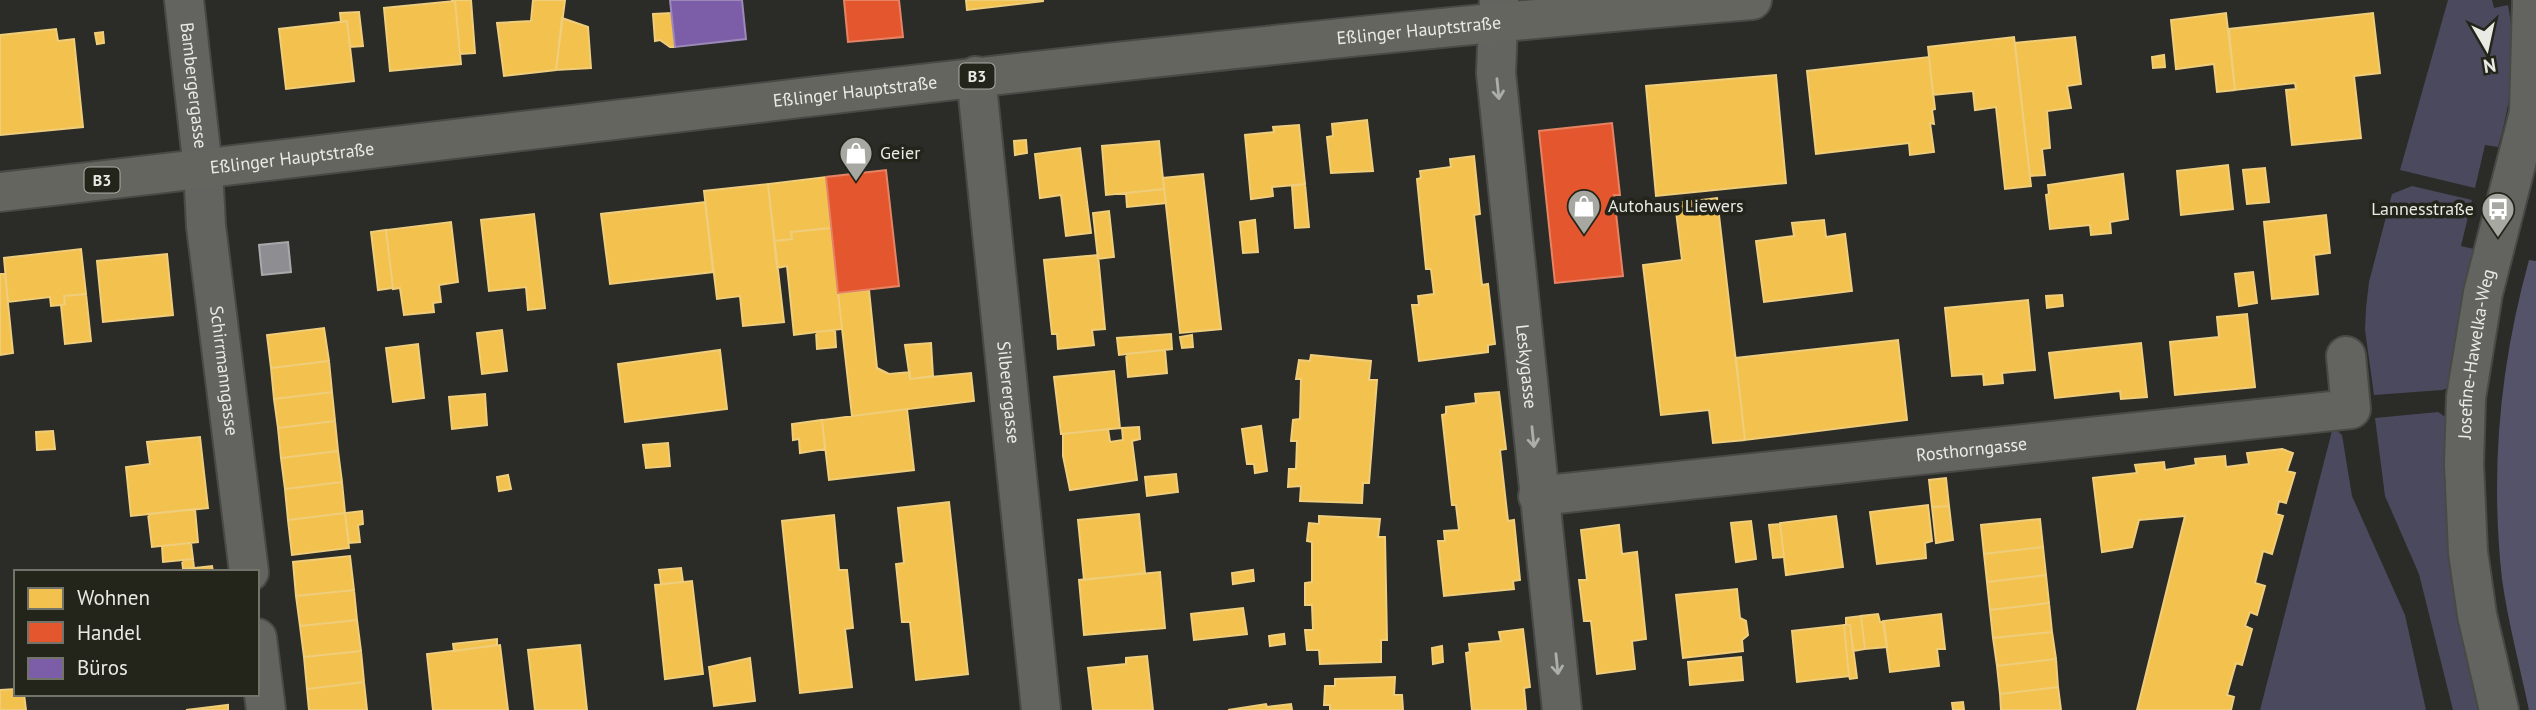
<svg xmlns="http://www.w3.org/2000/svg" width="2536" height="710" viewBox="0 0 2536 710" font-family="'PT Sans',sans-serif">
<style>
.green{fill:#4b495d}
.forest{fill:#55536a}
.homes{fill:#f2c14e;stroke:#efcd7b;stroke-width:2}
.shops{fill:#e4572e;stroke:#e58364;stroke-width:2}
.offices{fill:#7b5ea7;stroke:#9c88b9;stroke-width:2}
.industry{fill:#8d8d92;stroke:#a8a9aa;stroke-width:2}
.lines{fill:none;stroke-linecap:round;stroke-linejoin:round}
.minor-casing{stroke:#484a46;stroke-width:42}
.major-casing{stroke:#484a46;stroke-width:42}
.minor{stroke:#63645f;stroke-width:38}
.major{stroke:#63655e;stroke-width:38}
.oneway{stroke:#acaea8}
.labels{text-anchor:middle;stroke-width:7;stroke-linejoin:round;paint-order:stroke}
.shield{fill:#23251a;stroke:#adafa7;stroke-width:2}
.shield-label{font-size:16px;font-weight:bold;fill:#e8eae3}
.street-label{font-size:18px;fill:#e8eae3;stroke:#23251a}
.poi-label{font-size:18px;fill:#e8eae3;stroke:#23251a;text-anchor:start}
</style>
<rect width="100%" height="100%" fill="#2b2c27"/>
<path class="green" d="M2448,0H2492L2494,8L2508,5C2517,53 2512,100 2498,147L2485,145L2475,188L2400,170Z
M2412,186L2472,200L2461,246L2474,249L2451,387L2442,390L2374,395L2365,330L2366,308L2369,282L2392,194Z
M2438,412L2447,418L2482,710H2453L2419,574L2385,496L2375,418Z
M2333,427L2342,435L2352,496L2405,615L2426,710H2260Z"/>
<path class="forest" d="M2529,260L2536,261V710H2529C2520,667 2508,622 2502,579C2490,470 2500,365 2529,260Z"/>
<path class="homes" d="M451,0H471L475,53L460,54L455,1Z
M533,0H565L556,70L504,76L497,23L531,21Z
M966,0H1043V1L967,10Z
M455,1L461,64L390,71L384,8Z
M359,12L363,46L350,47L347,21L341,22L340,13Z
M672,13L675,47H670L660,40L655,41L653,14Z
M2226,13L2235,90L2217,92L2214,64L2176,69L2171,20Z
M2373,13L2380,73L2354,76L2361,138L2292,145L2286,90L2296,89L2295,83L2235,90L2229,29Z
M562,18L588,27L591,68L556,70Z
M347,21L354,81L286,89L279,29Z
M56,29L58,41L74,39L83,127L0,135V35Z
M103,32L104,43L97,44L95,33Z
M2014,37L2031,186L2005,189L1996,107L1975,110L1973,91L1933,95L1928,47Z
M2075,37L2081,84L2067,86L2071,108L2047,111L2050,148L2042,149L2045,175L2030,176L2015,43Z
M2164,55L2165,67L2153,68L2152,57Z
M1929,57L1935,109L1932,110L1934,124L1930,123L1934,152L1910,155L1909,143L1816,154L1807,71Z
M1776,75L1786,183L1656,196L1646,86Z
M1367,120L1373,171L1331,173L1327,137L1333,136L1332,124Z
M1299,125L1305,184L1272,187L1273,196L1251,199L1245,135L1274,132L1273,127Z
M1026,140L1027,153L1015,155L1014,141Z
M1159,141L1164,189L1106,195L1102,146Z
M1080,148L1091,233L1066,236L1061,195L1040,198L1035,154Z
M1474,156L1480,214L1474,215L1482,285L1488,284L1495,344L1488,345V352L1419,361L1412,305H1419L1418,296L1434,294L1431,269H1426L1417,179L1421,178L1420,171L1451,167L1450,159Z
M2228,165L2233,209L2181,215L2177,171Z
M2265,168L2269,202L2247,204L2243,170Z
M1203,174L1221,329L1180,333L1163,178Z
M2123,174L2128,219L2110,222L2111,233L2091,235L2090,225L2050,229L2046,195L2049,194L2048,185Z
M826,177L831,228L791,232L792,239L774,241L768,184Z
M768,184L784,322L743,326L740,296L717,299L704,191Z
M1305,184L1309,227L1295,228L1292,186Z
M1164,189L1166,203L1127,207L1126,193Z
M1717,198L1745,440L1713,443L1709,410L1661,415L1643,265L1682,260L1675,203Z
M705,202L713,272L610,284L601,214Z
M1109,211L1114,257L1098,259L1093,213Z
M534,214L545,308L528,310L526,287L489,291L481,220Z
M2326,215L2330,253L2314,255L2318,294L2272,299L2264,222Z
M1255,220L1258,252L1243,253L1240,222Z
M1824,220L1826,237L1845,234L1852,291L1764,302L1756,241L1794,236L1792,223Z
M451,222L458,282L439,285L441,302L433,303L434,312L404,315L400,288L393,289L386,230Z
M831,228L842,329L794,335L787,266L777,268L774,241L792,239L791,232Z
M386,230L393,288L378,290L371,232Z
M81,249L86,294L64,296L65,304L61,305L51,306L50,297L8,302L4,258Z
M167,254L173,315L103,322L97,261Z
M1098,255L1105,329L1092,330L1094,345L1058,349L1057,334H1052L1044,260Z
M2253,272L2257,303L2239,306L2235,274Z
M0,274H5L13,353L0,355Z
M869,290L877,368L889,374L910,372V379L971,373L974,401L852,416L838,293Z
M86,294L91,341L65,344L61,305L65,304L64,296Z
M2062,295L2063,306L2047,308L2046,296Z
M2028,300L2035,370L2002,373L2003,383L1984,385L1983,374L1952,376L1945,308Z
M2247,314L2255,387L2175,395L2170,342L2219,337L2217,317Z
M324,328L329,361L271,368L267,335Z
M502,330L507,371L482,374L477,333Z
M835,330L836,347L817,349L816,332Z
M1171,334L1172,349L1119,355L1117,338Z
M1192,335L1193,347L1182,348L1180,337Z
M1898,340L1907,420L1745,440L1736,358Z
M931,343L933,376L910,379L905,345Z
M2141,343L2147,397L2121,399L2120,391L2055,398L2049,353Z
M418,344L424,398L393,402L386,348Z
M720,350L727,409L625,422L618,364Z
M1165,350L1167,373L1128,377L1126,354Z
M1311,355L1371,361L1369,380H1377L1369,483H1363L1362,503L1300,501L1301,486L1288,487L1289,469H1296L1297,441H1291L1293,420L1300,419L1301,379H1296L1299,360L1310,361Z
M329,361L332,392L274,399L271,368Z
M1114,371L1120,428L1061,434L1054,377Z
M332,392L335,421L278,428L274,399Z
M1499,392L1506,449L1500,450L1508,521L1514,520L1520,580L1513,581L1514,589L1444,596L1438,541H1445L1444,531L1459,530L1456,505H1452L1442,415L1446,414V407L1476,403L1475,394Z
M485,394L487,425L452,429L449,397Z
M907,409L914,470L829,480L822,420Z
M822,420L825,449L800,453L799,439L793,440L792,424Z
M335,421L338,451L281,458L278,428Z
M1261,426L1267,471L1255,473L1254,464H1247L1242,429Z
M1139,427L1140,439L1132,441L1137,480L1070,490L1063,456V434L1108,429L1110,442L1123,440L1122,428Z
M53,431L55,449L37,450L36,432Z
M200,437L208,508L131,516L126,467L150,464L147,442Z
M668,443L670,466L646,468L643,445Z
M2282,449L2293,453L2287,471L2295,473L2286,503L2279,501L2276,514L2283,516L2272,554L2263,551L2255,583L2265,586L2257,615L2250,612L2245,626L2252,629L2242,665L2236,663L2227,695L2234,697L2231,710H2137L2185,516L2139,520L2132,547L2102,552L2093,478L2137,473L2135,465L2164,462L2165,470L2196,465L2195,459L2225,456L2226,467L2249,464L2247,453Z
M338,451L342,482L285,489L281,458Z
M1176,474L1178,492L1147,496L1145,477Z
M508,475L511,489L499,491L497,477Z
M1946,478L1949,506L1932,507L1929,480Z
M342,482L345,513L288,520L285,489Z
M949,502L968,674L916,680L910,622H902L896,564L904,563L898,508Z
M1928,505L1932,541L1925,543L1926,558L1877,564L1870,512Z
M1949,506L1953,540L1936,543L1932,507Z
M195,509L198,542L152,547L148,514Z
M362,511L363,524L358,525L360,542L349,543L345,513Z
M345,513L349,548L292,555L288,520Z
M1139,514L1145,573L1084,580L1078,520Z
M834,515L839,570H847L853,628L845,629L852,687L800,693L782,521Z
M1319,516L1380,519L1378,537H1385L1387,640H1381V662L1320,664L1319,650H1307L1305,630H1313L1312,605H1305V583L1312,582V542L1307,541L1309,523L1319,524Z
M1836,516L1843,567L1786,575L1780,523Z
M2040,519L2043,547L1984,554L1981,525Z
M1751,521L1756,559L1736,562L1731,523Z
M1780,524L1784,557L1773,558L1769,525Z
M1619,525L1622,554L1637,552L1646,639L1632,641L1635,669L1597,674L1591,621H1584L1579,580H1587L1581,530Z
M191,543L193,559L163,562L162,546Z
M2043,547L2046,575L1987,582L1984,554Z
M350,556L354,590L296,596L293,562Z
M193,559L194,568L183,569L182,560Z
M212,566L213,572H158Z
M681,568L683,582L661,584L659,570Z
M1253,570L1254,581L1233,584L1232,573Z
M1160,572L1165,628L1084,635L1079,580Z
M2046,575L2049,603L1990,610L1987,582Z
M692,581L703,674L665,679L655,585Z
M1737,589L1740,618L1746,621L1748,635L1742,640L1743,651L1683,658L1676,595Z
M354,590L357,620L300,626L296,596Z
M2049,603L2052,632L1993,638L1990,610Z
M1243,608L1247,634L1194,640L1191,614Z
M1878,614L1880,622H1884L1887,647L1865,649L1861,616Z
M1941,614L1945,649H1937L1939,666L1890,672L1883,621Z
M1861,616L1865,649L1853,651L1850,625H1846V618Z
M357,620L361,651L304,657L300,626Z
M1844,625L1849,676L1797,682L1792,631Z
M1844,625H1850L1857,678L1850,679L1849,676Z
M1523,629L1530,687L1524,688L1526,710H1472L1466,653L1470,652L1469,644L1501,641L1499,632Z
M2052,632L2056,659L1997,666L1993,638Z
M1284,634L1285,644L1270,646L1269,636Z
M497,639V645L454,651L453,644Z
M500,645L508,710H433L427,654Z
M580,645L587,710H535L528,650Z
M1442,646L1443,662L1433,664L1432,648Z
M361,651L364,682L307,689L304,657Z
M1147,656L1153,710H1093L1088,668L1126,664V658Z
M1741,657L1743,680L1690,685L1688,662Z
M750,658L755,701L714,706L709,667Z
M2056,659L2058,687L2000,694L1997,666Z
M1395,677L1394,695H1402L1403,710H1330V705H1324L1325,686H1335V679Z
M364,682L367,710H309L307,689Z
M2058,687L2061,710H2001L2000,694Z
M16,689V694H24L26,710H0V690Z
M1952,703L1963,702L1964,710H1953Z
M1266,704L1267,707L1291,704L1292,710H1228Z
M228,705V710H186Z"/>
<path class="shops" d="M844,0H899L903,37L848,42Z
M1612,123L1620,195H1614L1623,276L1555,283L1539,131Z
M886,170L899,286L838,293L826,177Z"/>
<path class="offices" d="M670,0H742L746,39L675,47Z"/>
<path class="industry" d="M288,242L291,272L262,275L259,245Z"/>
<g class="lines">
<defs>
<g id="minor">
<path id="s1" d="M184,0L203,169L206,226L249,572"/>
<path id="s2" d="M1499,0L1496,73L1562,710"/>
<path id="s3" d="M976,76L1041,710"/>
<path id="s4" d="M1538,496L2351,409L2346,356"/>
<path d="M257,638L266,710"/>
<path id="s5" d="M2499,710L2477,615L2468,552L2464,464L2466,397L2483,293L2529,113L2532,0"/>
</g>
<g id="major">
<path id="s6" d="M0,192C584,126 1166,48 1752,0"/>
</g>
</defs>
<use href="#minor" class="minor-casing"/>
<use href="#major" class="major-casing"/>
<use href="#minor" class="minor"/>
<use href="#major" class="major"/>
</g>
<defs><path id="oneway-shaft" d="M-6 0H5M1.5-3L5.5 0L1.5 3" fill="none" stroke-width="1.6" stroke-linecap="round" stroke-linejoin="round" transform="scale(1.75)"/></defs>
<g class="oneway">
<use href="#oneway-shaft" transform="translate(1498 89) rotate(84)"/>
<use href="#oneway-shaft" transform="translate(1533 437) rotate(84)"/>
<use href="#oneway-shaft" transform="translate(1557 664) rotate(84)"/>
</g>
<defs>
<symbol id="shop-pin" viewBox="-11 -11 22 30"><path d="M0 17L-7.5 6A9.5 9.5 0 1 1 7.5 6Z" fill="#a6a8a1" stroke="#23251a"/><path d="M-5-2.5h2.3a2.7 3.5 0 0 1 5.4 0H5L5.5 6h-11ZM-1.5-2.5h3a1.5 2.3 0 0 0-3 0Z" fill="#fff"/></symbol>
<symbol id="bus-pin" viewBox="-11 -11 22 30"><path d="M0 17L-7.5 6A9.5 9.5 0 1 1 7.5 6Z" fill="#a6a8a1" stroke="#23251a"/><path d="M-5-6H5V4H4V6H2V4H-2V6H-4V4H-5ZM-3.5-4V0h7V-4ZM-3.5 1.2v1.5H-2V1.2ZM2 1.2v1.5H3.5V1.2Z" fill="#fff"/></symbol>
</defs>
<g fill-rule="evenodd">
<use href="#shop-pin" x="837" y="134" width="38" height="52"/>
<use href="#shop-pin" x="1565" y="187" width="38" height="52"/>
<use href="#bus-pin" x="2479" y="190" width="38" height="52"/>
</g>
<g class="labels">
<g class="shield">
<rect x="959.5" y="63.5" width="35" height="25" rx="5"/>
<rect x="84.5" y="167.5" width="35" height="25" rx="5"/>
</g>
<g class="shield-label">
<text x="977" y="82">B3</text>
<text x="102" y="186">B3</text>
</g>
<g class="street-label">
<text dy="6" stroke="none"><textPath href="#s6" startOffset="1428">Eßlinger Hauptstraße</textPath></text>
<text dy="6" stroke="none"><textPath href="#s1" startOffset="86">Bambergergasse</textPath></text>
<text dy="6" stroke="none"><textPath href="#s6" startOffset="861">Eßlinger Hauptstraße</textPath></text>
<text dy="6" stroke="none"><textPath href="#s6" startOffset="294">Eßlinger Hauptstraße</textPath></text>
<text dy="6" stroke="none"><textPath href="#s5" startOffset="360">Josefine-Hawelka-Weg</textPath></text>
<text dy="6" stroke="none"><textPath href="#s2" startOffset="368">Leskygasse</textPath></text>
<text dy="6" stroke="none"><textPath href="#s1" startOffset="373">Schirrmanngasse</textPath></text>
<text dy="6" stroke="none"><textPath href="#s3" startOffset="318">Silberergasse</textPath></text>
<text dy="6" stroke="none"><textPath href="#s4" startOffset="436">Rosthorngasse</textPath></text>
</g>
<g class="poi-label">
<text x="880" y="159">Geier</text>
<text x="1608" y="212">Autohaus Liewers</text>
<text x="2474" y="215" text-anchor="end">Lannesstraße</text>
</g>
</g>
<rect x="14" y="570" width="245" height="126" fill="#23251a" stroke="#72746a" stroke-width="2"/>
<rect x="28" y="588" width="35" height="21" fill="#f2c14e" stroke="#72746a" stroke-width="2"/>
<text x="77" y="605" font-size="21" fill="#e8eae3">Wohnen</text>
<rect x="28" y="622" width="35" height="21" fill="#e4572e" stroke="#72746a" stroke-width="2"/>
<text x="77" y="640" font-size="21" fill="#e8eae3">Handel</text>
<rect x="28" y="658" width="35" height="21" fill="#7b5ea7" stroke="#72746a" stroke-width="2"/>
<text x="77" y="675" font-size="21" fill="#e8eae3">Büros</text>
<g transform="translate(2487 49) rotate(171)" stroke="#23251a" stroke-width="5" paint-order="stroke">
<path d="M0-5L12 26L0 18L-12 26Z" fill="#e8eae3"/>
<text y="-10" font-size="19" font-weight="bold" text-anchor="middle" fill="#e8eae3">N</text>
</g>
</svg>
